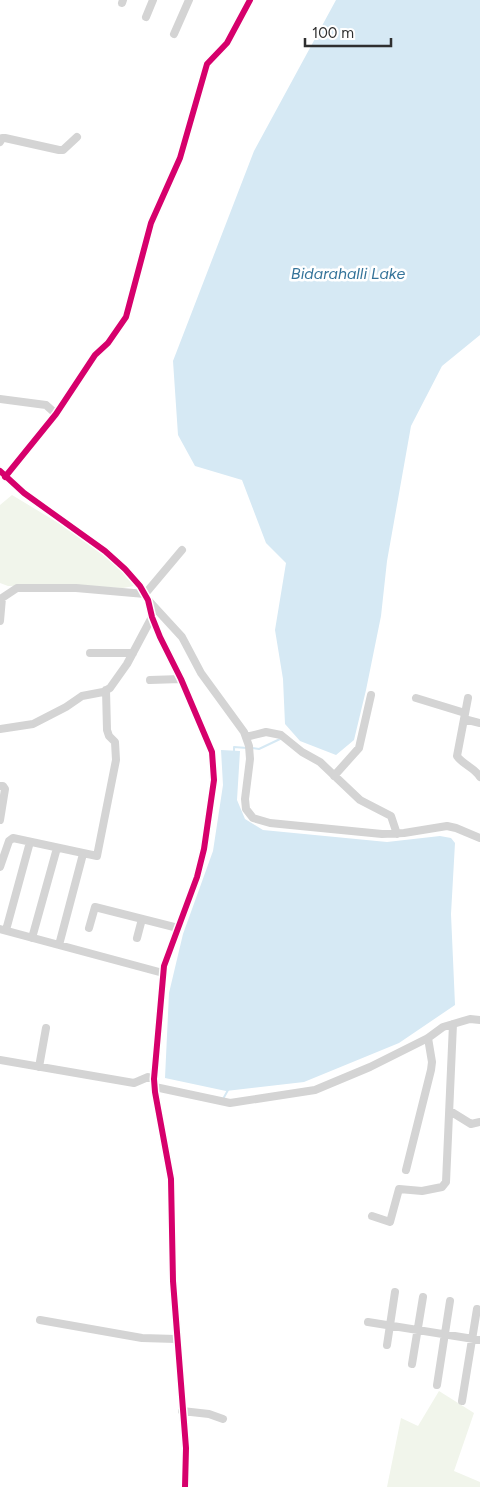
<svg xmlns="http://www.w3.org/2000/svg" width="480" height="1487" viewBox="0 0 480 1487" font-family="Figtree,sans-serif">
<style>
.green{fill:#f1f5eb}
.water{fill:#d6e9f4}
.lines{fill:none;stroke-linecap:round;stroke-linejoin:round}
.stream{stroke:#d6e9f4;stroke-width:2}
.minor{stroke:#d4d4d4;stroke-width:8}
.cycleway-casing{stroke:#fff;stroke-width:9}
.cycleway{stroke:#d6006c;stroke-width:6}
.labels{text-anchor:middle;stroke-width:5;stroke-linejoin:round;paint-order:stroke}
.water-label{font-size:16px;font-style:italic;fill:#347399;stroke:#fff}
</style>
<rect width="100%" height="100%" fill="#fff"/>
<path class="green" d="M12,495L70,530L114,563L134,586L123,588L51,585L8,586L0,583V505Z
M439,1391L474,1413L454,1471L480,1482V1487H387L401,1418L418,1426Z"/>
<path class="water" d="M336,0H480V335L442,366L411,426L387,561L381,616L366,690L354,740L336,755L300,741L285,724L283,679L275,630L286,563L266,543L242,480L195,466L178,435L173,361L254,151Z
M221,750L240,751L237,800L245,819L263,830L387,842L440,836L451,838L455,843L451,914L455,1005L399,1043L304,1082L226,1091L165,1078L169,993L183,934L213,851L223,785Z"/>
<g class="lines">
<path class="stream" d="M252,748L259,749L280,739
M234,752V747L247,748
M223,1099L228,1090"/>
<path class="minor" d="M122,3L123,0
M146,17L153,0
M174,34L189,0
M0,142L2,138H5L59,150H63L77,137
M0,399L46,405L56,414
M0,471L24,493L105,551L125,569L140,586L148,600L152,617L160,637L181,679L212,752L214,780L204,849L197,877L164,966L154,1079L155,1092L171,1179L173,1281L186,1448L185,1487
M5,477L56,414L95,355L108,343L126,317L151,223L180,158L207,64L227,43L250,0
M148,600L182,637L201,673L244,732L249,746L250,759L245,799L246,809L253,818L270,823L382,834L404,833L447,826L456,828L480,838
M0,621L2,598L17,588H76L145,594L182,550
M90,653H133
M150,680L181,679
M416,698L465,713
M468,698L457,756C463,765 474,767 480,777
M464,719L480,723
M0,729L33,724L66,707L82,696L103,692L110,688L127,664L152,617
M246,737L266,732L281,735L302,752L320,762L360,800L391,816L397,834
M334,776L359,748L371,695
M0,786H3L5,789L0,820
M0,867L9,841L13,838L97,856L116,760L115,742L109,736L107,730L106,690
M89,928L95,907L178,928
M0,929L163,973
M6,930L30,842
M32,938L57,848
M137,938L142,919
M59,945L83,854
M0,1060L134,1083L148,1077L154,1079
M39,1067L46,1028
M155,1087L230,1103L315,1090L370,1067L428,1038L443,1027L470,1019L480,1020
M450,1111L471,1124L480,1122
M406,1170L431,1070L432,1062L428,1038
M372,1216L390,1222L399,1189L422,1191L442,1187L446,1182L453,1024
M40,1320L142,1338L176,1339
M368,1322L480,1340
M387,1345L395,1292
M412,1364L423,1297
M437,1385L450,1301
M462,1401L477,1309
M182,1411L209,1414L223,1419"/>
<defs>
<path id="cycleway" d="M0,471L24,493L105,551L125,569L140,586L148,600L152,617L160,637L181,679L212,752L214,780L204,849L197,877L164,966L154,1079L155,1092L171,1179L173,1281L186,1448L185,1487
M5,477L56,414L95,355L108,343L126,317L151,223L180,158L207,64L227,43L250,0"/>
</defs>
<use href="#cycleway" class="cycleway-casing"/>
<use href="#cycleway" class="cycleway"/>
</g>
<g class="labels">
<g class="water-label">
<text x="348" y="279">Bidarahalli Lake</text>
</g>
</g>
<path d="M305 38v8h86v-8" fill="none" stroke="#2f2f2f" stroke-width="2.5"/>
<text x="312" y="38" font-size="15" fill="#2f2f2f" stroke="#ffffff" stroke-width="4" paint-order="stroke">100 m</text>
</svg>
